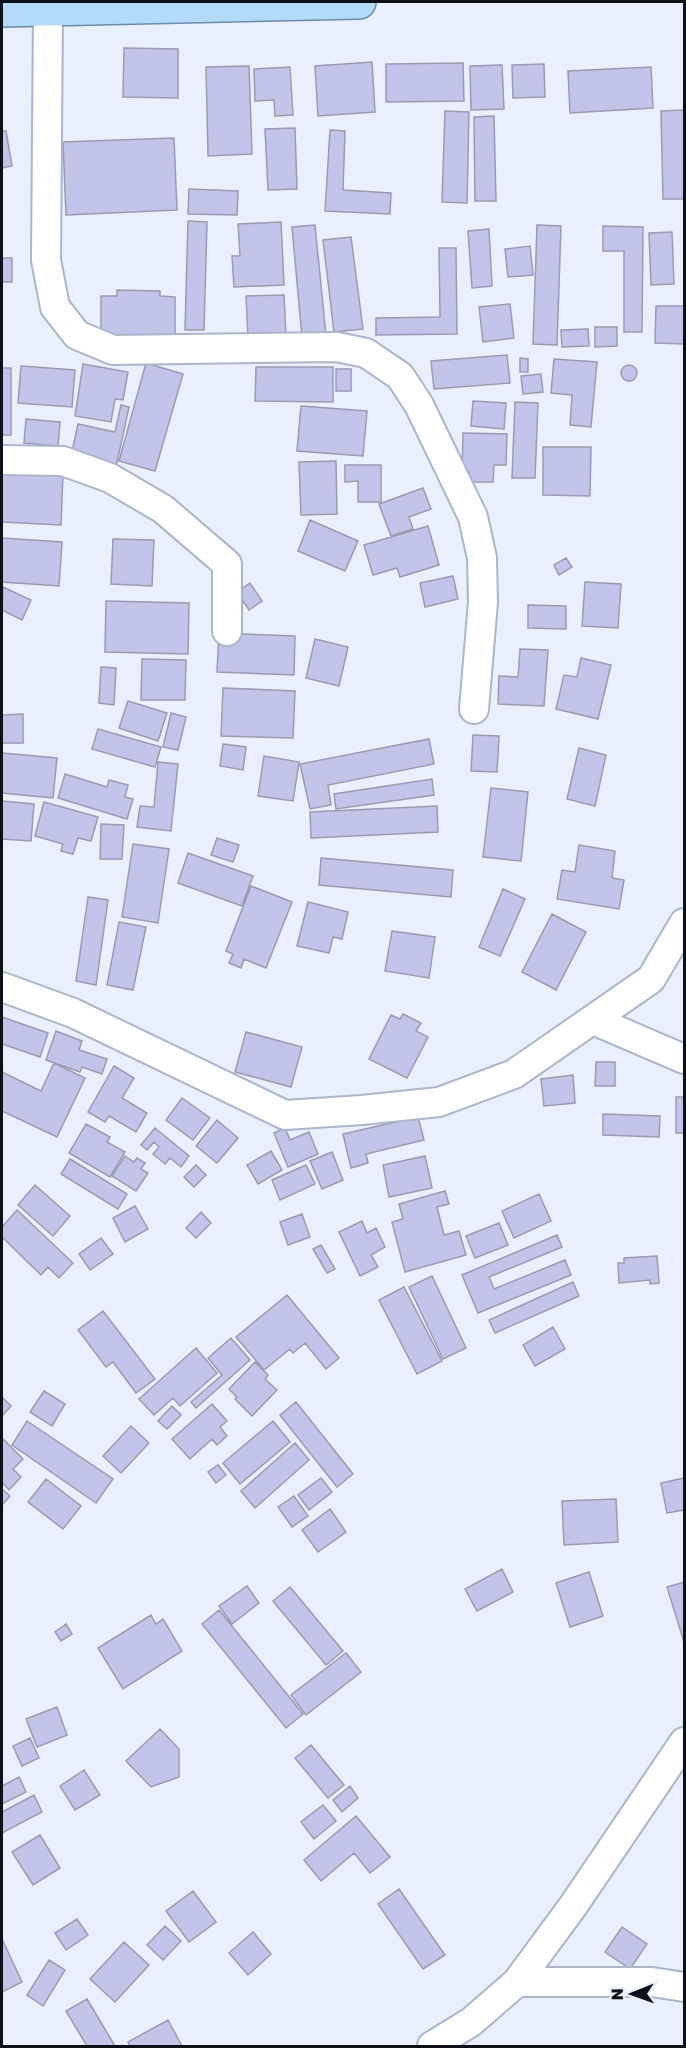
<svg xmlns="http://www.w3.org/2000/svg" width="686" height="2048" viewBox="0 0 686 2048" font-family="'Golos Text',sans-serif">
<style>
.building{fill:#c3c4ea;stroke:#9a9bb0;stroke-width:1.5}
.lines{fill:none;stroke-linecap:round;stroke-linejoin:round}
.minor-casing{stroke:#abb6ca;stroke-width:32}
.trunk-casing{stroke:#6c8da9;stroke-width:36}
.minor{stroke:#fff;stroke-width:28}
.trunk{stroke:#b3daf8;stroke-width:33}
</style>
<rect width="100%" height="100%" fill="#e9effc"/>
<path class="building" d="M124,48L178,49V98L123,97Z
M372,62L375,112L318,116L315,66Z
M463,63L464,101L386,102V64Z
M544,64L545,97L513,98L512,65Z
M502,65L504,109L471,110L470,66Z
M249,66L252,154L208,156L206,67Z
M290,67L293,115L275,116L274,100L255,101L254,69Z
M651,67L653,108L570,113L568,71Z
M684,110V199H663L661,111Z
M445,111L469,112L467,203L442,202Z
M494,116L496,201H475L474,117Z
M295,128L297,189L268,190L265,129Z
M330,130L345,131L343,190L391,193L390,214L325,211Z
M2,131H6L12,166L2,168Z
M174,138L177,210L66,215L63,142Z
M189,189L238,191L237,215L188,214Z
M188,221L207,222L204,330H185Z
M281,222L284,285L234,287L232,256H240L238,224Z
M315,225L326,335L302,337L292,227Z
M537,225L561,226L557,345L533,344Z
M603,226L643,227L642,332H624V251H603Z
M489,229L492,286L472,288L468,231Z
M672,232L674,284L651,285L649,233Z
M351,237L363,329L334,332L323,240Z
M530,246L533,275L508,277L505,249Z
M439,248H456L457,334L376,335V318L440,317Z
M2,258H12V282H2Z
M117,290L160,291V296L175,297V339H101V296H117Z
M284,295L286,337L248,338L246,296Z
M510,304L514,338L483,342L479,307Z
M656,306H684V344L655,343Z
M595,327H617V346L595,347Z
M588,329L589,346L562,347L561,330Z
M507,355L510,383L434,389L431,361Z
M520,358L528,359V372H520Z
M554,359L597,362L591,427L570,425L572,395L551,393Z
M146,363L183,374L155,471L119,461Z
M83,364L128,372L123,400L115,399L111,422L75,416Z
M621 373a8 8 0 1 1 16 0a8 8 0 1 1-16 0Z
M21,366L75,370L72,407L18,403Z
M256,367H333V402L255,401Z
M2,368H11V435H2Z
M336,369H351V391H336Z
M541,374L543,392L523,394L521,376Z
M473,401L506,403L504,429L471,426Z
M515,402L538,403L535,478H512Z
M121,405L129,407L116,467L71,457L78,424L115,432Z
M301,406L367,411L363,456L297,451Z
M26,419L60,422L58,446L24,443Z
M463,433L507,434L506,465H494L493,482H469V471H462Z
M543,447H591L590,496L543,495Z
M336,461L337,514L301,515L299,462Z
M345,465H381V502H358V481L345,482Z
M2,470L63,473L61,525L2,522Z
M423,488L431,509L409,517L413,529L391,536L379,504Z
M310,520L358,541L345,571L298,551Z
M428,526L439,565L400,577L397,568L373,575L364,545Z
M2,538L62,542L59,586L2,582Z
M113,539L154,540L152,586L111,584Z
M566,558L572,567L559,575L554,565Z
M453,576L458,599L425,607L420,583Z
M585,582L621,584L618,628L582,626Z
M250,583L262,601L249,610L237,592Z
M3,587L31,600L22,620L2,610Z
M106,601L189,603L188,654L105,652Z
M528,605L566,606V629L528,628Z
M219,633L295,636L294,675L217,672Z
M315,639L348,647L339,686L306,678Z
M520,649L548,650L544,706L498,704L499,676L518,677Z
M581,658L611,665L598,719L556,709L564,675L577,677Z
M142,659L186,660L185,700H141Z
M101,667L116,668L114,705L99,703Z
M223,688L295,691L293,738L221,736Z
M128,701L167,713L158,741L119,728Z
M171,713L186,717L178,750L163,747Z
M23,714V743H2V715Z
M98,729L161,747L155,767L92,749Z
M473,735L499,736L497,772L471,771Z
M429,739L434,764L328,785L331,805L310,809L300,764Z
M223,744L246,747L243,770L220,766Z
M579,748L606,755L595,806L567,799Z
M2,753L57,758L53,798L2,793Z
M264,756L299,762L293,801L258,796Z
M158,762L178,764L171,831L137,827L140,806L154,807Z
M65,774L107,787L109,780L128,785L125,797L133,799L127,819L58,798Z
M432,779L434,795L336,809L334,794Z
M491,788L528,792L521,861L483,857Z
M2,801L34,804L31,841L2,839Z
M44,802L98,817L91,841L78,838L73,854L61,851L63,844L35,836Z
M437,806L438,832L311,838L310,812Z
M101,824L124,825L122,859H100Z
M217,838L239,845L233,862L211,855Z
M133,844L169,849L158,923L122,917Z
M579,845L615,851L612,878L624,880L619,909L557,899L562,870L575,872Z
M188,853L253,876L242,906L178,883Z
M321,858L453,870L451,897L319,885Z
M251,886L292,902L266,968L244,959L241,968L229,963L233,954L226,951Z
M503,889L525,899L500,956L479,947Z
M88,897L108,900L96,985L76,981Z
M308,902L348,912L342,939L333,937L329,953L297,946Z
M552,914L586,932L556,990L522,972Z
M119,922L146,927L133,990L107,985Z
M392,931L435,937L429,978L385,971Z
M403,1014L421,1023L416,1031L428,1037L407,1078L369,1059L391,1015L400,1019Z
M2,1017L48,1033L40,1057L2,1044Z
M56,1031L82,1041L79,1050L107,1059L102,1074L82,1067L80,1072L46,1060Z
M246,1032L302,1047L291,1087L235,1072Z
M596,1062H615V1086H595Z
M54,1063L85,1078L57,1137L2,1111V1072L41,1091Z
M114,1066L134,1078L122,1098L147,1113L136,1132L109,1116L105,1122L88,1112Z
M573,1075L575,1103L544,1106L541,1079Z
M676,1097H684V1133H676Z
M182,1098L210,1118L193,1140L166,1120Z
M603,1114L660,1116L659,1137L603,1135Z
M418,1117L424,1140L366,1154L368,1163L351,1168L343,1134Z
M217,1120L238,1138L217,1163L196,1146Z
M86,1124L110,1137L107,1142L125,1152L110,1177L69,1153Z
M155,1128L189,1156L181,1167L170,1158L165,1164L153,1154L159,1147L154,1142L147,1150L141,1145Z
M285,1128L290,1140L309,1132L318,1154L288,1167L274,1133Z
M271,1151L282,1170L258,1184L247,1165Z
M332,1152L343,1180L322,1189L310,1161Z
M125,1156L134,1162L137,1158L145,1163L141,1169L148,1173L136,1191L112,1176Z
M425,1156L432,1188L389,1197L383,1165Z
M70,1159L127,1194L118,1209L61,1174Z
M196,1165L206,1175L194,1187L184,1177Z
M306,1165L315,1184L280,1200L272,1180Z
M35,1185L70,1216L53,1236L18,1205Z
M445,1191L449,1204L437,1207L444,1235L459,1231L466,1255L405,1272L392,1222L403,1219L399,1204Z
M539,1194L551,1221L514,1238L502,1211Z
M135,1206L148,1229L125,1242L113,1218Z
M17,1210L73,1263L59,1278L48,1267L41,1275L2,1237V1227Z
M201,1212L211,1223L196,1238L186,1228Z
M302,1214L310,1237L288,1245L280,1222Z
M362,1221L367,1233L376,1228L385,1247L371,1255L378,1267L360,1276L339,1232Z
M499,1223L508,1245L475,1258L466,1236Z
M557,1235L562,1247L489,1277L494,1289L565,1260L571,1275L478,1313L462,1275Z
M101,1238L113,1254L90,1270L79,1254Z
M321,1245L335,1269L327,1273L313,1249Z
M657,1256L659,1283L650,1284V1280L619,1283L618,1263H624V1258Z
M432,1276L466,1348L443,1359L409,1287Z
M573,1282L579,1296L495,1333L489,1320Z
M404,1287L442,1361L417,1374L379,1300Z
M287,1295L339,1358L326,1369L305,1343L293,1353L290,1349L264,1370L236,1337Z
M103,1311L155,1379L136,1393L113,1362L106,1367L78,1330Z
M553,1327L565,1349L535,1366L523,1345Z
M231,1338L250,1360L196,1408L191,1402L222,1375L208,1358Z
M196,1348L217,1373L180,1406L173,1398L154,1415L139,1399Z
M255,1362L268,1375L265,1379L277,1390L252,1416L235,1399L237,1397L229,1389Z
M44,1391L65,1404L52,1426L30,1412Z
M2,1397L11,1406L2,1416Z
M296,1402L353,1474L337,1487L280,1415Z
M212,1404L227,1421L220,1427L227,1436L217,1445L212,1439L190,1459L172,1439Z
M172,1406L181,1415L167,1429L158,1421Z
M27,1421L113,1479L96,1503L12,1445Z
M273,1421L290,1442L240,1484L223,1463Z
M131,1426L149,1443L121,1473L103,1456Z
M2,1438L23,1459L13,1469L21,1477L9,1490L2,1482Z
M295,1443L309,1460L255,1508L241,1491Z
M218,1465L226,1475L216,1483L208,1472Z
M321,1478L332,1492L309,1510L298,1495Z
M684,1478V1510L667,1513L661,1483Z
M46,1479L81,1506L63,1529L28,1502Z
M2,1489L10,1496L2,1505Z
M294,1496L308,1516L292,1527L278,1507Z
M616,1499L618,1542L564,1545L562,1501Z
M330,1509L346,1532L318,1552L302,1530Z
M502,1569L513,1592L477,1611L465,1589Z
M589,1572L603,1616L570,1627L556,1583Z
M684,1582V1642L667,1587Z
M247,1586L259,1603L232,1624L219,1606Z
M290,1587L343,1651L326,1665L273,1601Z
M219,1610L303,1714L286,1728L202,1624Z
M151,1615L156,1624L163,1619L182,1651L123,1689L98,1648Z
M66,1624L72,1634L61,1641L55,1632Z
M346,1653L361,1672L306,1715L291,1695Z
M57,1707L67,1735L37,1747L26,1719Z
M160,1729L179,1749V1777L151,1787L126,1761Z
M30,1738L39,1758L22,1766L13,1746Z
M311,1745L344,1785L328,1798L295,1758Z
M84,1770L100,1795L75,1810L60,1786Z
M19,1777L26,1792L2,1804V1786Z
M350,1786L358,1798L342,1812L333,1800Z
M34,1795L42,1812L2,1833V1812Z
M323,1805L336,1821L314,1839L301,1822Z
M356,1816L390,1857L370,1873L354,1853L321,1881L304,1860Z
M40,1835L60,1868L33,1885L12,1852Z
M399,1889L445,1955L423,1969L378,1904Z
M193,1891L216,1922L189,1942L166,1911Z
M77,1919L88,1935L66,1950L55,1933Z
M165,1926L181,1941L163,1960L147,1945Z
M622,1927L647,1944L630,1969L605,1952Z
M253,1932L271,1954L248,1975L229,1953Z
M2,1939L22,1982L2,1992Z
M124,1942L149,1965L115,2002L90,1979Z
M49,1960L65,1970L43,2006L27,1995Z
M87,1999L115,2046H87L66,2011Z
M168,2020L182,2046H130L128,2042Z"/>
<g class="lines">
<defs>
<path id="minor" d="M48,10L46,260L55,307L77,335L113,350L337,347L366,353L400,376L419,405L473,517L482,558L483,602L474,709
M2,460L63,461L110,478L163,509L227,564V631
M2,987L73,1013L285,1115L362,1110L439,1102L514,1074L651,979L684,923
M593,1020L684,1059
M517,1982H652L684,1987
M432,2046L471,2022L517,1982L573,1906L684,1742"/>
<path id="trunk" d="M2,10L359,2"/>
</defs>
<use href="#minor" class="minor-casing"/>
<use href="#trunk" class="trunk-casing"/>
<use href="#minor" class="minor"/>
<use href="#trunk" class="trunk"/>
</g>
<rect width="686" height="2048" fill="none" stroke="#0c1017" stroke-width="6"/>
<g transform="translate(632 1994) rotate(269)" stroke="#e9effc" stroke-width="4.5" paint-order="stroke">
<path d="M0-4.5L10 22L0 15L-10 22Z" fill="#0c1017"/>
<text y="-9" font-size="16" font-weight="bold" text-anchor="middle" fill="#0c1017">N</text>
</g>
</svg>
